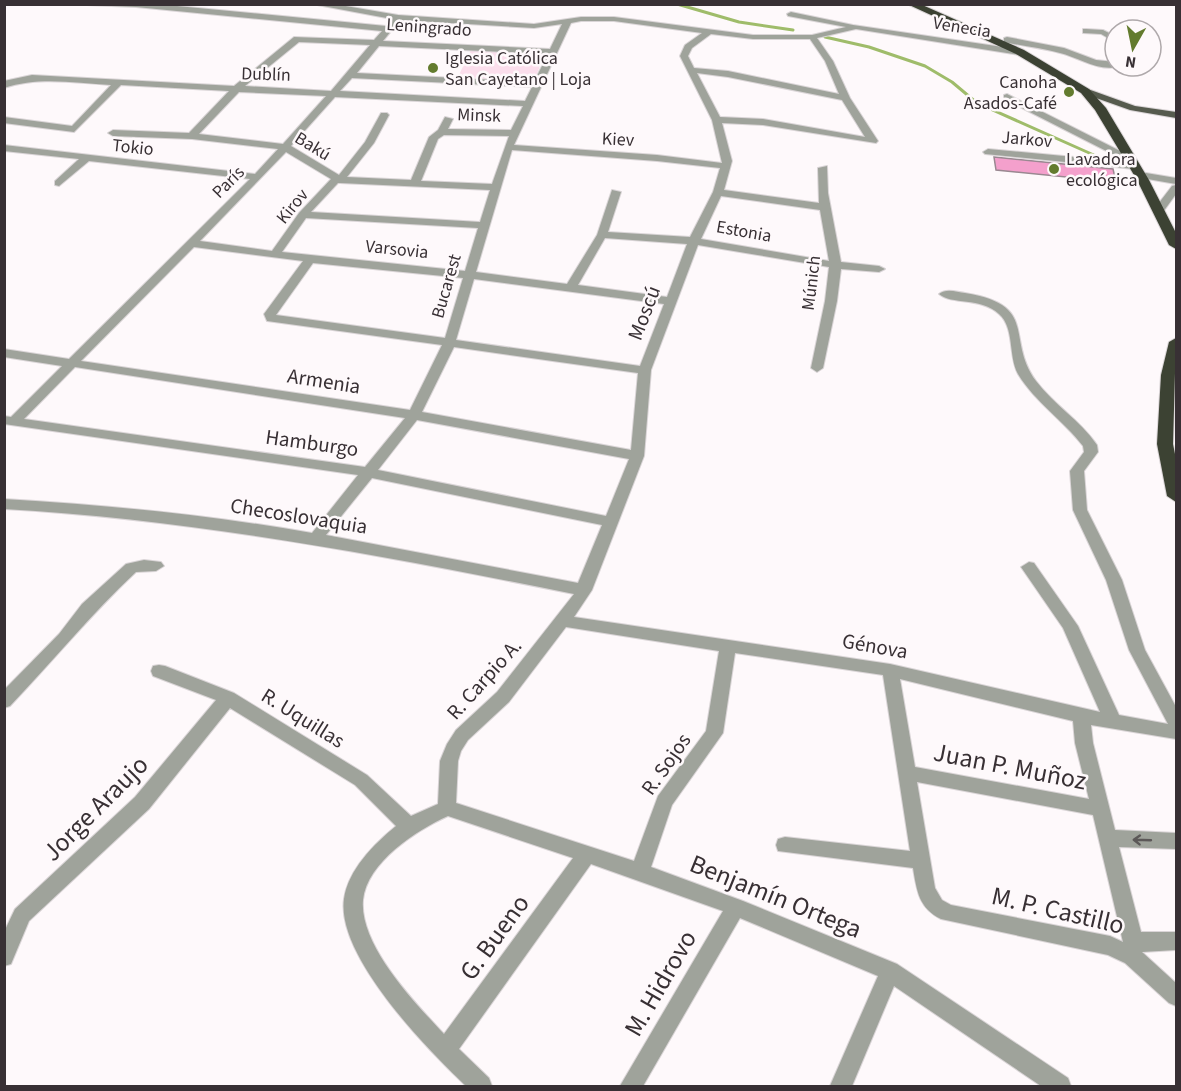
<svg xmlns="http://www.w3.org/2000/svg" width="1181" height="1091" viewBox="0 0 1181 1091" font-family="'Source Sans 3',sans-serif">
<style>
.green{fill:#fbdeec}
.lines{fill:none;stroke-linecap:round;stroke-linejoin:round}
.stream{stroke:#9fbc6a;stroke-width:3}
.building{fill:#f4a0cc;stroke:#9a8891;stroke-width:1.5}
.minor-casing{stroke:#dad5d7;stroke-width:2}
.major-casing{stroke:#dad5d7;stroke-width:2}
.highway-casing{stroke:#dad5d7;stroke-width:2}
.minor{fill:#9fa39b;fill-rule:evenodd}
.major{fill:#565b4e;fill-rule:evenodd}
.highway{fill:#3c4233;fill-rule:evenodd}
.oneway{stroke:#5c5858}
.poi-dot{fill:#637b2e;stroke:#fef9fb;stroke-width:2}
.labels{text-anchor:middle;stroke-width:5;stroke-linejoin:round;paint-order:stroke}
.far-street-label{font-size:18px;fill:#383034;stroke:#fef9fb}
.far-poi-label{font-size:18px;fill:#383034;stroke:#fef9fb;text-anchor:start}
.street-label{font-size:21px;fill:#383034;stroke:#fef9fb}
.near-street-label{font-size:26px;fill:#383034;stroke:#fef9fb}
</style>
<rect width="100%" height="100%" fill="#fef9fb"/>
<path class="green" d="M471,50L545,54L533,83L457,79Z"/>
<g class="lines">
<path class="stream" d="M677,4L739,22L793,30
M825,37L869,47L925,66L952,82L977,103L1096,156"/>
</g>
<path class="building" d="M994,157L1113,169L1116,182L996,170Z"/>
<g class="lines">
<defs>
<path id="minor" d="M62,4H156L386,26L392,19L312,4H334L398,15L534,24L581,17H614L753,35H812L846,27L788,16L787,14L791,12L853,25L1023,50L1024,52L1020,55L856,29L817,38L833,61L850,98L878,141L876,143L763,125L722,123L732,161L724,190L819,203L818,168L827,166L828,193L841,262L879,266L885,269L879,272L841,269L837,301L823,368L817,372L811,368L825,301L829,267L698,245L651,370L644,456L592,590L574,617L890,664L1100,712L1063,628L1021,567L1029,562L1034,563L1078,626L1119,715L1168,724L1129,650L1106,580L1073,510L1070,471L1084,452L1083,446C1063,420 1035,402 1018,374C1008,356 1015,328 999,314C981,297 951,305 939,294C946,288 957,292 965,293C1040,305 1005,339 1036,381C1054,405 1080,420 1097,445L1098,452L1084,471L1087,510L1122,580L1145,650L1176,707V739L1091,725L1093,743L1115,830L1176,833V849L1119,847L1141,932H1176V950L1142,952L1176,983V1006L1169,1003L1125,963L1108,955L941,919C919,908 917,892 913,868L778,851L776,845L778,839L785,837L910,851L883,675L735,653L723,733L672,805L651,867L743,901L897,964L1068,1078L1071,1086H1041L894,986L852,1086H830L878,976L740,918L643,1086H620L723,911L591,864L459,1049L489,1078L492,1086H466C428,1050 336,956 344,899C348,870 374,844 396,826L355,785L230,708L149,809L29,921L11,964L4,966V932L15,909L135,797L216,700L153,676L151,671L153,666L159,665L165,666L234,693L367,775L411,816L438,804L440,761L447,744L456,730L497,692L574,594C385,556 197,520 4,509V499C108,505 210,515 312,533L358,475L4,424V416L11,417L62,366L4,357V349L69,359L250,179L89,161L59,186L55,185V181L79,159L4,151V145L255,174L278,149L192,139L113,136L108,133L113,130L189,133L229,91L121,85L74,132L4,123V117L72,126L111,85C76,83 38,76 4,88V81L32,75L234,86L294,37L374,40L382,31L136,7ZM400,20L534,28L562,24L550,49L383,41ZM581,21H614L702,33L685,45L680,56L712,120L722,163L657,155L514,145L571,23ZM711,34L753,39H810L825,61L839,94L728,71L694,68L688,56L692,48ZM299,42L370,45L331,91L245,86ZM379,46L548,54L534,82L357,73ZM697,73L728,77L842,100L865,137L763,119L720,117ZM352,78L532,87L525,101L340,91ZM239,92L326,96L283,144L199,134ZM335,97L523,106L511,130L448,129L453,119L445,117L438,130L429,137L411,180L347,177L374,143L389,115L387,113H381L365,142L339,175L291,146ZM444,135L509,136L492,184L421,181L438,139ZM512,150L657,161L720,168L713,192L690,237L608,232L621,192L612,190L597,235L567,284L476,272ZM286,152L331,179L299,213L272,251L200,241ZM338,183H340L490,190L480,222L311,212ZM721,196L820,210L829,261L701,239ZM306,218L478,228L465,271L282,252ZM605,238L687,244L667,297L578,285ZM194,247L303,261L264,314L267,321L442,345L410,410L81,361ZM313,263L463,278L445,338L276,315ZM474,279L664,304L640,366L456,340ZM454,347L638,373L631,450L422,412ZM75,367L405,418L365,467L24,419ZM417,420L629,459L606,516L378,470ZM372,478L602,525L578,583L326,535ZM566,627L719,651L706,731L658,796L634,861L456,803L458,761L461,751L468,740L509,702ZM900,679L1073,721L1075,743L1089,799L915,767ZM917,782L1093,815L1123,942L1110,936L951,905L942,900L935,888ZM448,816L573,858L444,1034C415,1003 359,945 363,900C367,862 417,830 448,816Z
M1086,29L1103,30L1115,36V42L1101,34L1083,33V29Z
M1007,37L1064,48L1096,60L1115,62V66H1119C1101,73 1077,57 1060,53C1041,48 1023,46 1004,42V38Z
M1007,94L1134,158L1135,160L1131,163L1139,166L1134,169L985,154L983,152L988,149L1128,162L1004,99V95Z
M1140,172L1176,178V184L1136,177L1135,175Z
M1176,185V194L1163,212H1155V208L1172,186Z
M144,560L161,562L164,566L156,571L136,572C91,614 53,661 10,706L4,708V690L59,634L82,604L126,564Z"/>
<path id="major" d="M1085,88L1135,106L1176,112V118L1130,110L1082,93V89Z"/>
<path id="highway" d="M907,4H920L1024,50L1089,89L1106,108L1149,180L1176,233V249L1169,245L1137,180L1095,110L1081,93L1016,54Z
M1176,338L1173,444L1176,459V502L1167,496L1157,444L1161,375L1169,342Z"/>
</defs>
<use href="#minor" class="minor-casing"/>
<use href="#major" class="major-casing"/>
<use href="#highway" class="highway-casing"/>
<use href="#minor" class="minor"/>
<use href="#major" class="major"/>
<use href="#highway" class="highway"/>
</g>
<defs><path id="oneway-shaft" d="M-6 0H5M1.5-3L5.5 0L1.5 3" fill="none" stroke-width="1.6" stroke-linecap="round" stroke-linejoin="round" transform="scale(1.5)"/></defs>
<use class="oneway" href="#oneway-shaft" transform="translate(1142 840) rotate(-178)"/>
<g class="poi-dot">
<circle cx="433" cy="68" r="6"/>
<circle cx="1069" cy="92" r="6"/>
<circle cx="1054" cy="169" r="6"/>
</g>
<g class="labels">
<g class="far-street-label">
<text transform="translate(429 27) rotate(4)" y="6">Leningrado</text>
<text transform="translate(962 27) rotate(9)" y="6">Venecia</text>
<text transform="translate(266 74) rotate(2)" y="6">Dublín</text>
<text transform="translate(479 115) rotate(2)" y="6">Minsk</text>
<text transform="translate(618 139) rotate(3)" y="6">Kiev</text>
<text transform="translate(1027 139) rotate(5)" y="6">Jarkov</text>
<text transform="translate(313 146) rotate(31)" y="6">Bakú</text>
<text transform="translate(133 147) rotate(6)" y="6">Tokio</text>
<text transform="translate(228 182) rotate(-45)" y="6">París</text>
<text transform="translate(292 206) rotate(-51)" y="6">Kirov</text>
<text transform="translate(744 231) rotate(10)" y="6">Estonia</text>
<text transform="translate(397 249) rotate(6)" y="6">Varsovia</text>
<text transform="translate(811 283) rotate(-83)" y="6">Múnich</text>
<text transform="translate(446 286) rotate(-74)" y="6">Bucarest</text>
</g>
<g class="far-poi-label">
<text x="445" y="64">Iglesia Católica<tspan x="445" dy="21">San Cayetano | Loja</tspan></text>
<text x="1057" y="88" text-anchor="end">Canoha<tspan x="1057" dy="21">Asados-Café</tspan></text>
<text x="1066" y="165">Lavadora<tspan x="1066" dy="21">ecológica</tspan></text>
</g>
<g class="street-label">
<text transform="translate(644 313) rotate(-69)" y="7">Moscú</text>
<text transform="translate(324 381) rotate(9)" y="7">Armenia</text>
<text transform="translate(312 443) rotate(8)" y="7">Hamburgo</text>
<text transform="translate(299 516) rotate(9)" y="7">Checoslovaquia</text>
<text transform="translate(875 646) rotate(10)" y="7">Génova</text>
<text transform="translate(484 679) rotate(-48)" y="7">R. Carpio A.</text>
<text transform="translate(303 718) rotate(32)" y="7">R. Uquillas</text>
<text transform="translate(666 764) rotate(-55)" y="7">R. Sojos</text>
</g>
<g class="near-street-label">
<text transform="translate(1010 766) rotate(11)" y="9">Juan P. Muñoz</text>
<text transform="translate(95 808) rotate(-45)" y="9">Jorge Araujo</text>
<text transform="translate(776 896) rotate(22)" y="9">Benjamín Ortega</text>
<text transform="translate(1058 910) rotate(13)" y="9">M. P. Castillo</text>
<text transform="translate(494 937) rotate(-54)" y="9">G. Bueno</text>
<text transform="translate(660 983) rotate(-60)" y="9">M. Hidrovo</text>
</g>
</g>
<rect width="1181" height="1091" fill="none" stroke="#383034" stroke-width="12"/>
<g transform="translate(1133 48) rotate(189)"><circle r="28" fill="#fef9fb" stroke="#afa9ab" stroke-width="1.5"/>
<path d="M0-4.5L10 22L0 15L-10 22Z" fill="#637b2e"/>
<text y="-9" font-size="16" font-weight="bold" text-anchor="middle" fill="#383034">N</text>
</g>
</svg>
